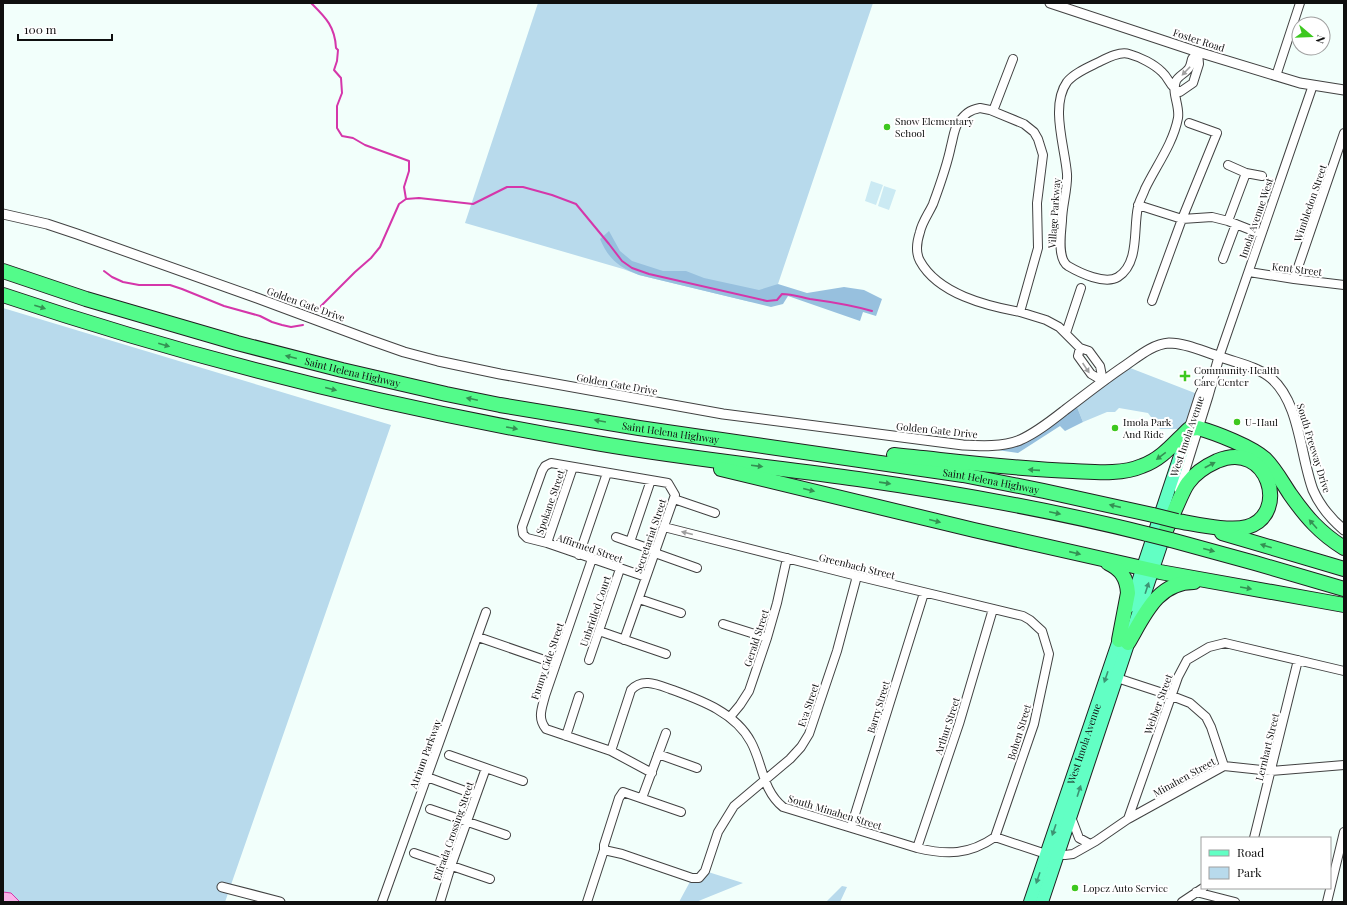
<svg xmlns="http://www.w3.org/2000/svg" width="1347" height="905" viewBox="0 0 1347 905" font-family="'Playfair Display',serif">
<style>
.green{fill:#b8daec}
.forest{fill:#97c0de}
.pitch{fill:#cbeaf3}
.water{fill:#f9b3e9;stroke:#d536aa}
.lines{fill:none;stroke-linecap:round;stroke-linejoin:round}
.stream{stroke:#d536aa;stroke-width:2}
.minor-casing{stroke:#424242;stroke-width:10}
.tertiary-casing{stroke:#424242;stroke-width:11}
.primary-casing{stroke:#202020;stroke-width:14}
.motorway-casing{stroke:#202020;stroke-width:16}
.minor{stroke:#fff;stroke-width:8}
.tertiary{stroke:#fff;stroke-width:9}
.primary{stroke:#62ffc4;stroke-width:12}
.motorway{stroke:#53fb8a;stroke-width:14}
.motorway-bridge-casing{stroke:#202020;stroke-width:16;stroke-linecap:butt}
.motorway-bridge{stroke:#53fb8a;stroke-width:14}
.oneway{fill:#9f9f9f}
.oneway2{fill:#349153}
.oneway3{fill:#3d9373}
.poi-dot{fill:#3dc81f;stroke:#fff;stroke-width:1.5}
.labels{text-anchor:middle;stroke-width:4;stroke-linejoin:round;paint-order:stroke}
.street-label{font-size:10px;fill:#0f0f0f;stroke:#fff}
.poi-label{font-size:10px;fill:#0f0f0f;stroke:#fff;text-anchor:start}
</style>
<rect width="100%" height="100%" fill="#f2fffb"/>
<path class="green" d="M538,3H873L778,284L751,302L639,275L623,269L465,223Z
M3,308L391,425L225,902H3Z
M1125,366L1200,395L1189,429H1160L1148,413L1119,408L1115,412H1107L1083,422L1075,402Z
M705,871L743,883L696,902H679L692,878Z
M842,886L847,887L840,902H826Z"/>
<path class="forest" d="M609,231L620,251L632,261L663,271H686L704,278L759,290L778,284L807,293L844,287L864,290L882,299L876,316L863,312L860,321L788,296L783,304L771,307L639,275C619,267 609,260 600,239Z
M1075,402L1083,422L1065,431L1060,426L1018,453L963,445L1020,440Z"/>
<path class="pitch" d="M871,181L883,185L876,205L865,201Z
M884,186L896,190L889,210L878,206Z"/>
<path class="water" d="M3,892L11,893L20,902H3Z"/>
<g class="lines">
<path class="stream" d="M311,3C325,17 335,26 336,48L338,50L337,61L334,70L341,78L342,93L337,106V128L342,136L353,138L365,145L409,161V171L404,187L406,199L419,198L473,204L507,187H523L552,195L576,204L609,244L622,261L632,268L649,274L767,301L777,300L782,294C792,294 800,297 810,299C832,302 851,305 872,311
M104,271L112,277L123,282L139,285H170L182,289L224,306L260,316L272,322L282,325L291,327L303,325
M319,308L355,272L371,258L380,247L399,204L406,199"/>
<defs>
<path id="minor" d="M1198,52C1196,54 1193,57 1192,59C1191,62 1191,65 1189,68C1186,73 1178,76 1176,81C1171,93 1180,105 1178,118C1173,144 1156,166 1145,189C1143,195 1139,201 1138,207C1133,228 1140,263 1118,277C1105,285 1080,273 1068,266C1057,259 1061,233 1062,221C1062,206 1068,188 1067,174C1065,147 1050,106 1067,82C1074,73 1089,67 1099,62C1107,58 1120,51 1129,54C1140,57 1154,64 1162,72C1170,79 1169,87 1180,92L1193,83L1199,64L1198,52
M1276,76L1300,3
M980,108L990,110L1024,124L1034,132L1038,139L1043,155L1037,203L1038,248L1020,312C987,306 938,294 920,261C915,252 917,241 920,232C922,222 929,213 933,204C940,185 947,166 951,146C953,139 954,129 958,123C965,114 969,110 980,108Z
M993,111L1013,59
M1228,165L1246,173L1262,176
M1138,205L1182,219L1212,217L1228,221L1261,234
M1228,221L1246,173
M1223,259L1236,224
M1249,272L1294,279L1344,285
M1294,279L1344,133
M1152,301L1182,219L1217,133L1189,123
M1020,312L1046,320L1059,327L1080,348L1089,351L1100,366L1103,381
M1066,333L1081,288
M1080,348L1078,356L1091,374L1103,381
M1219,357L1313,85
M674,499L715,513
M664,527L857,576L1023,616L1030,620L1042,631L1049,654L1034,724L995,837
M616,537L656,551
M630,542L651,480
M547,543L573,467
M655,553L697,568
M579,555L607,473
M592,559L545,696C542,708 537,718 546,729L611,751L652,773
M639,599L681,613
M723,624L767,638
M599,631L666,654
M478,637L556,664
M624,640L675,495L668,483L551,463L545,466L542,471L522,527L523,534L527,538L547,543L646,577
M589,660L620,569
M1117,678L1172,696L1190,703L1206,717L1211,727L1224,766
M730,717L740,705L749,691L767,638L777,603L787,558
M566,736L579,696
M611,751L631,690C642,678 656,684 670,689C700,700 735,712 751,742C763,764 762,790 783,807L917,848C947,855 969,855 995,837L1046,854L1065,855L1073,854L1096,841L1128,819L1224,766L1271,771L1344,765
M658,754L697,768
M449,755L523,781
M427,777L476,795
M642,798L666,733
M430,809L506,835
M1071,817L1079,838L1090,844
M1128,819L1178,677L1187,660L1209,647L1225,643L1344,671
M851,827L924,593
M1254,838L1298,660
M917,848L959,724L993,609
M604,850V845L619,798L623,792L681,812
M414,853L490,879
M1196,892L1235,902
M382,902L486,612
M440,902L451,866L486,768
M587,902L604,850L622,854L692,878H699L705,871L718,832L734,806L790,759L801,747L809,734L837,651L857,576
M1182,902L1203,888
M1327,902L1344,832"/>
<path id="tertiary" d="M1050,3L1198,52L1300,83L1344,90
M3,214L47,224L77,234L257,298L370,340L404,352L438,361L500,374L723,414L963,445C982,446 1002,447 1020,440C1036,433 1051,421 1065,410C1085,395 1105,379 1126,365C1139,356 1153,344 1169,343C1187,343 1204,352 1221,357C1237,363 1258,367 1271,378C1300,403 1300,455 1313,490C1320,506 1331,519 1344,530
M1189,429L1200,395L1209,376
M1179,489L1208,396L1219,357
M222,887L280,902"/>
<g id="primary">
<path d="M1130,606L1189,429"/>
<path id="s1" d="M1030,902L1122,631"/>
<path d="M1042,902L1166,530"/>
</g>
<g id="motorway">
<path id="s2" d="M3,271L86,299L237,343L342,370L446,394L500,405L639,428L963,475L1044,491L1153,515"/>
<path d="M3,295C196,360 395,409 596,443C683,458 771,467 858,479C955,493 1052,510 1147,534"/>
<path d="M894,455C954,461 1013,469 1073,471C1095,472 1121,475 1142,466C1162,459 1174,443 1189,429L1198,428C1216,433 1252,447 1265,459C1275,469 1282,482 1290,494C1306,517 1320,533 1344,548"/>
<path d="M721,469L974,530L1160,572L1344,605"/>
<path d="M1166,530C1171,519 1176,507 1181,496C1183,492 1185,487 1188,483C1195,473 1206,466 1217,461C1269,439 1290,515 1247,527C1229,532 1196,524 1177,521"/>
<path d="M1222,533L1344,569"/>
<path d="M1171,540L1255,563L1344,589"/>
<path d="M1108,563C1121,569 1127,578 1128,593L1119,640"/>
<path d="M1128,643C1144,616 1157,582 1194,582"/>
</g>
</defs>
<use href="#minor" class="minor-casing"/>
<use href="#tertiary" class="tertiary-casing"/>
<use href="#primary" class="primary-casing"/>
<use href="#motorway" class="motorway-casing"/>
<use href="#minor" class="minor"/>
<use href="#tertiary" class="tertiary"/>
<use href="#primary" class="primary"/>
<use href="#motorway" class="motorway"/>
<defs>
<path id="motorway-bridge" d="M1153,515L1177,521
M1147,534L1171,540"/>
</defs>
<use href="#motorway-bridge" class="motorway-bridge-casing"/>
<use href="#motorway-bridge" class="motorway-bridge"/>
</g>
<defs><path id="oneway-solid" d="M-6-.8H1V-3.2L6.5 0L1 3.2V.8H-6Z"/></defs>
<g class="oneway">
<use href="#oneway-solid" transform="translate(1186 71) rotate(134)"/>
<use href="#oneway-solid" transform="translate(1086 368) rotate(56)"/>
<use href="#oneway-solid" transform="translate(687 533) rotate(-166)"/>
</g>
<g class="oneway2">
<use href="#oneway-solid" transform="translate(40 307) rotate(18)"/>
<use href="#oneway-solid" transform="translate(164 345) rotate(16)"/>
<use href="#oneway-solid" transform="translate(291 357) rotate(-166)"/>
<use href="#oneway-solid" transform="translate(331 389) rotate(14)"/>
<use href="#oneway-solid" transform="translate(472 399) rotate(-168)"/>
<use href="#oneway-solid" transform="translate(600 421) rotate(-170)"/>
<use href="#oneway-solid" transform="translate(512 428) rotate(10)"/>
<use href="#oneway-solid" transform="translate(1161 456) rotate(143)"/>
<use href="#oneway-solid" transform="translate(1210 465) rotate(-28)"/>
<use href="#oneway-solid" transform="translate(757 466) rotate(7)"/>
<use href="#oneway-solid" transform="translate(1034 470) rotate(-176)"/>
<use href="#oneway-solid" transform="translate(885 483) rotate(8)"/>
<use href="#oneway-solid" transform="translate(809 490) rotate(14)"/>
<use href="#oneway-solid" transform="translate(1115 506) rotate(-167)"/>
<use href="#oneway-solid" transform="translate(1055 513) rotate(12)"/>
<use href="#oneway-solid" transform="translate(935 521) rotate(14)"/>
<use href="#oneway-solid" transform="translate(1313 524) rotate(-132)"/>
<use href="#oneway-solid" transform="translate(1266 546) rotate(-163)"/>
<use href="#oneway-solid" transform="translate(1209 550) rotate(15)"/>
<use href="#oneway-solid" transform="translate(1075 553) rotate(13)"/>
<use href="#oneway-solid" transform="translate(1246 588) rotate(10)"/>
</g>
<g class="oneway3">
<use href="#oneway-solid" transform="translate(1147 588) rotate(-72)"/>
<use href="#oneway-solid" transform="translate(1106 677) rotate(109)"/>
<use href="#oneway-solid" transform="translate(1079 791) rotate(-72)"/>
<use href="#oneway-solid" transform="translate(1054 830) rotate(109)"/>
<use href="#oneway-solid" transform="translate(1038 878) rotate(109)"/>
</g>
<g class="poi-dot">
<circle cx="887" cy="127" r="4"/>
<path d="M1183 370h4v4h4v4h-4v4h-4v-4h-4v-4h4z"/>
<circle cx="1237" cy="422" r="4"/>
<circle cx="1115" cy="428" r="4"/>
<circle cx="1075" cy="888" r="4"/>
</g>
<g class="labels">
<g class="street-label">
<text transform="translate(1199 40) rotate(18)" y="4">Foster Road</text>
<text transform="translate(1310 203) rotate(-71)" y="4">Wimbledon Street</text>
<text transform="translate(1054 213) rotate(-86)" y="4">Village Parkway</text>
<text transform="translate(1256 218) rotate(-71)" y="4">Imola Avenue West</text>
<text transform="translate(1297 269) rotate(7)" y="4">Kent Street</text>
<text transform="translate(306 304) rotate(20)" y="4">Golden Gate Drive</text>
<text dy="4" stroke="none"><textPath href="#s2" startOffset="364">Saint Helena Highway</textPath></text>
<text transform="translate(617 384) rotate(10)" y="4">Golden Gate Drive</text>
<text transform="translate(937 430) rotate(6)" y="4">Golden Gate Drive</text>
<text dy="4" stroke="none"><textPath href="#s2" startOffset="688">Saint Helena Highway</textPath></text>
<text transform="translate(1187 436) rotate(-71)" y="4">West Imola Avenue</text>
<text transform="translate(1314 448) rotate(73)" y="4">South Freeway Drive</text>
<text dy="4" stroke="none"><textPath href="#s2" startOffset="1012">Saint Helena Highway</textPath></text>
<text transform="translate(550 502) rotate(-71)" y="4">Spokane Street</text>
<text transform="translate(650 536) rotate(-71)" y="4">Secretariat Street</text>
<text transform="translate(590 548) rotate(19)" y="4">Affirmed Street</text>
<text transform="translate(857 566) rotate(14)" y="4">Greenbach Street</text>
<text transform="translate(595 611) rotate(-71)" y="4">Unbridled Court</text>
<text transform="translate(756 638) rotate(-72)" y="4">Gerald Street</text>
<text transform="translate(547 661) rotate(-71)" y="4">Funny Cide Street</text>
<text transform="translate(1158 704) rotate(-70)" y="4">Webber Street</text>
<text transform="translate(808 705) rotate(-71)" y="4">Eva Street</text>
<text transform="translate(878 707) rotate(-73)" y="4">Barry Street</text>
<text transform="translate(947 726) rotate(-72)" y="4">Arthur Street</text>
<text transform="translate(1019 732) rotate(-73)" y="4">Bohen Street</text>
<text dy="4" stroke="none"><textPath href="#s1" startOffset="167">West Imola Avenue</textPath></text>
<text transform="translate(1267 747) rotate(-76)" y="4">Lernhart Street</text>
<text transform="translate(425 754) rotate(-70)" y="4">Atrium Parkway</text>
<text transform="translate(1184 777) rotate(-29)" y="4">Minahen Street</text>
<text transform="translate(835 812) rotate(17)" y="4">South Minahen Street</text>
<text transform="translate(453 831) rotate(-71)" y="4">Elfrada Crossing Street</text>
</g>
<g class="poi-label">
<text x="895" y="125">Snow Elementary<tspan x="895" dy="12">School</tspan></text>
<text x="1194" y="374">Community Health<tspan x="1194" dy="12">Care Center</tspan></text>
<text x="1123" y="426">Imola Park<tspan x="1123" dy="12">And Ride</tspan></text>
<text x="1245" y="426">U-Haul</text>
<text x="1083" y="892">Lopez Auto Service</text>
</g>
</g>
<rect width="1347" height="905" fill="none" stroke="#0f0f0f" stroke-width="8"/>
<rect x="1201" y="837" width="130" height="52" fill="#ffffff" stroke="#9f9f9f"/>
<rect x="1209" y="850" width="20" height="6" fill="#62ffc4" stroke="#9f9f9f"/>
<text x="1237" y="857" font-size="12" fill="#0f0f0f">Road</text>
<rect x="1209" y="867" width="20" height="12" fill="#b8daec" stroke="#9f9f9f"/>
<text x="1237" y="877" font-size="12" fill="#0f0f0f">Park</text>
<g transform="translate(1311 36) rotate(109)"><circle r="19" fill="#ffffff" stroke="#9f9f9f"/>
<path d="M0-3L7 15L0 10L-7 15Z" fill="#3dc81f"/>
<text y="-6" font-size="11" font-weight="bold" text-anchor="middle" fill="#0f0f0f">N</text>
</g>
<path d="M18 34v6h94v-6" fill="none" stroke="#0f0f0f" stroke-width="2"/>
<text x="24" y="34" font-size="12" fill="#0f0f0f" stroke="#ffffff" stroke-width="3" paint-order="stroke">100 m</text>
</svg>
